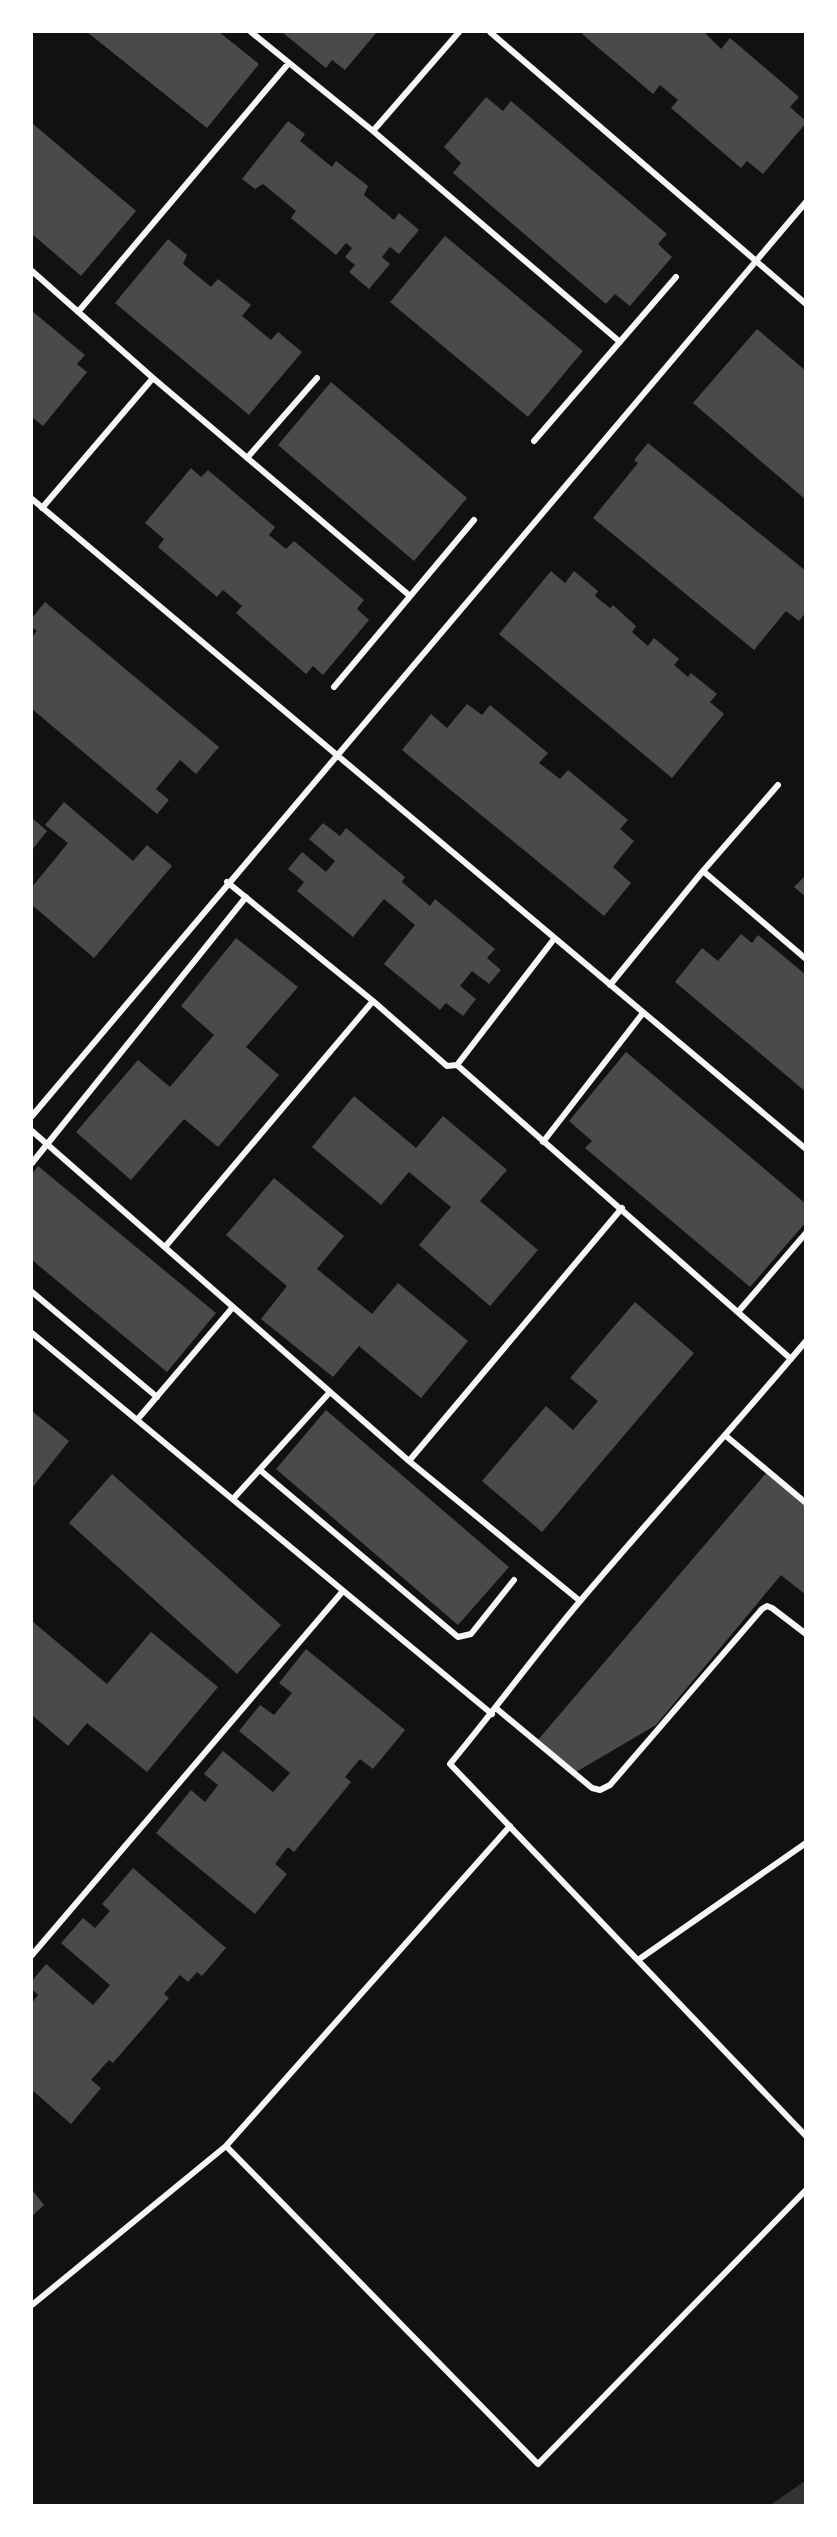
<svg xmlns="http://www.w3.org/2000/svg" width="837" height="2537" viewBox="0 0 837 2537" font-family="Figtree,sans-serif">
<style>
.water{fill:#333}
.building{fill:#4a4a4a}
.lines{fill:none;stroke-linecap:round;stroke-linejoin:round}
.minor{stroke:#f5f5f5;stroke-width:6}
</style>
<rect width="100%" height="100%" fill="#111"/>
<path class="water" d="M805,2481V2505H770Z"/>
<path class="building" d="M87,32H219L259,64L207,128Z
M282,32H377L345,70L332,60L326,68Z
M584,32H704L721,49L730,38L799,97L790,107L806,121V123L763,174L747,161L741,168L671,108L678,100L660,85L653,94L582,34Z
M486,97L503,111L511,101L667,234L658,244L672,257L630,306L615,294L606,304L453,173L461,163L444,147Z
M288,121L305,134L300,141L332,167L336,161L368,186L364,195L394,220L399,213L419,230L399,254L390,247L382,257L390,264L369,289L349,272L355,265L345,257L352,248L346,243L336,255L291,218L296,211L263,184L255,189L242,179Z
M32,123L136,211L81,276L32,234Z
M445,236L583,351L528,417L390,302Z
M168,239L187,255L183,264L211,287L218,279L251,305L242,316L271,340L278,332L302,352L249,415L115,303Z
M32,311L85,355L77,364L87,372L43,426L32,417Z
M757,329L806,371V500L693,403Z
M331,382L467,498L414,561L278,445Z
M648,443L806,571V612L799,621L786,611L754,650L593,518L638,463L634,460Z
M191,468L201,477L208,470L275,527L269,535L286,549L294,541L364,600L357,609L369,620L323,675L313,666L306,674L236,613L242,606L223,590L217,597L158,547L164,539L145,523Z
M551,571L565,583L574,571L598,591L595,596L610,608L613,605L636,626L632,632L648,646L654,638L679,659L674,665L688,677L691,673L717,694L710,702L724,714L672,778L499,634Z
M45,602L219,747L196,774L180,760L156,789L169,800L157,814L32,709V637L37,631L32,627V618Z
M467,704L482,715L490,705L548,753L539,763L560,779L568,770L628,820L620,829L634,841L613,867L631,883L604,916L402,750L431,714L447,728Z
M64,802L133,861L147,845L172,866L94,958L32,905V887L68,843L45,825Z
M32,818L47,831L32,850Z
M323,823L340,836L346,828L405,877L402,882L430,906L435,899L495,949L487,958L501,970L489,984L472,971L460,986L476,999L463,1016L446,1003L440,1010L384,964L415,925L384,899L353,937L297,891L304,882L288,869L302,852L326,872L335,861L309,839Z
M806,875V897L794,887Z
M741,934L752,943L758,935L806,975V1092L675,982L702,948L718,961Z
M236,938L298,987L246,1047L279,1075L218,1147L184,1119L131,1180L76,1132L138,1060L170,1087L214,1035L181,1006Z
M626,1052L806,1204V1222L750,1287L585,1148L592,1141L569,1121Z
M354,1096L416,1148L443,1116L507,1170L480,1201L538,1250L490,1306L419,1245L451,1207L409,1172L381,1205L312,1147Z
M38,1166L216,1313L167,1372L32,1260V1174Z
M274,1178L344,1236L317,1269L372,1314L398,1283L468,1341L421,1398L359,1346L333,1377L261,1319L287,1286L226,1235Z
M635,1302L694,1353L542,1532L482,1481L546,1406L573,1430L598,1401L570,1378Z
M326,1410L509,1567L458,1625L276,1469Z
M32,1411L69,1441L32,1488Z
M767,1472L806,1505V1595L781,1575L656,1725L576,1772L537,1741Z
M112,1474L281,1625L237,1674L69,1523Z
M32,1621L107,1684L151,1632L218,1687L147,1772L87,1723L68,1746L32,1715Z
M306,1649L405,1730L373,1769L360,1759L345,1777L351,1782L294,1852L288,1847L275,1864L287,1874L255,1914L156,1833L191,1790L205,1802L218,1785L204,1774L223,1751L273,1792L290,1773L239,1731L260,1705L274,1715L292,1693L279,1683Z
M133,1868L226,1948L202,1976L197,1972L188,1982L180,1975L164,1994L169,1998L113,2063L109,2060L91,2080L101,2088L71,2124L32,2090V2003L38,1995L32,1989V1981L46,1964L93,2005L110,1985L61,1943L83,1918L95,1928L110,1911L102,1904Z
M32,2190L44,2205L32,2216Z"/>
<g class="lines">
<path class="minor" d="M251,32L373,131L459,32
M490,32L806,304
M373,131L620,342
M32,271L153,378L42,508
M78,312L288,64
M153,378L410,596
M534,441L676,277
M247,458L317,378
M32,499L806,1149
M334,687L474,520
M703,871L806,959
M227,882L373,1001L447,1066L457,1065L791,1359
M610,985L703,871L778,785
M457,1065L554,939
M32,1116L806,202
M32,1131L409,1461L580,1601
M543,1142L643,1013
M32,1163L246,897
M165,1247L373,1001
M32,1292L157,1397
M738,1312L806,1233
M32,1333L492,1714
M806,1341C732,1429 655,1513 581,1600C536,1653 495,1710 450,1764L806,2136
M137,1420L233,1307
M726,1436L806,1503
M409,1461L622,1208
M260,1470L458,1637L471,1634L514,1580
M233,1499L330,1392
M497,1709L592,1788L600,1790L610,1785L762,1609L767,1606L772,1608L806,1634
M510,1826L226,2146L538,2464L806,2190
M32,1955L343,1591
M638,1960L806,1843
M32,2305L226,2146"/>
</g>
<rect width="837" height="2537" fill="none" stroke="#ffffff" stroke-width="66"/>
</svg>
